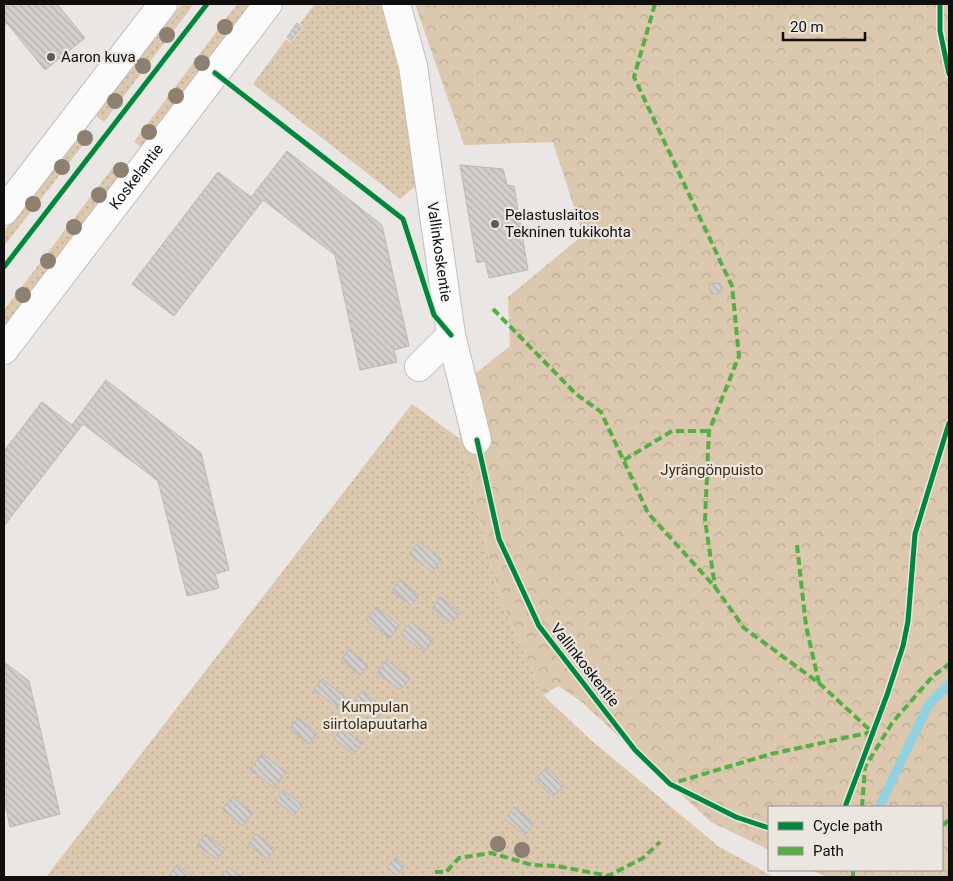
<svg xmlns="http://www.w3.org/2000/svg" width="953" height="881" viewBox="0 0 953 881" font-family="Roboto,sans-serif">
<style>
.grass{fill:url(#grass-dots)}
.park{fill:url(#park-crowns)}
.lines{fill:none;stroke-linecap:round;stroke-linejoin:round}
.stream{stroke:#90d2e1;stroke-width:9}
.building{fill:url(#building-back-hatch);stroke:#bbb9b6}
.minor-casing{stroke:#c1bfbc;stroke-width:30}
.major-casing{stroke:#c1bfbc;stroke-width:30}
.minor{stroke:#fcfbfb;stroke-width:28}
.major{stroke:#fcfbfb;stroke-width:28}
.quiet{stroke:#54b044;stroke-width:4;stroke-dasharray:8 4;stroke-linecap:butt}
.cycleway-casing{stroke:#ece6e0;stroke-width:8}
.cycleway{stroke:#00873e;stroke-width:5}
.tree{fill:#8d8070}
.poi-dot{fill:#5d5a58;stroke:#ece6e0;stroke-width:2}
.labels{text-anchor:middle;stroke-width:4.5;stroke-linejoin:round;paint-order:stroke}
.poi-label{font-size:15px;fill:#110f0d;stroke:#ece6e0;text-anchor:start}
.street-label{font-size:15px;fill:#110f0d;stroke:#ece6e0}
.park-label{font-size:15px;fill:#412d12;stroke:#ece6e0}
</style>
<defs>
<pattern id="grass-dots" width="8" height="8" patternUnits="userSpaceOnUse" patternTransform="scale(1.25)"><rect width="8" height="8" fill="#dcc8ae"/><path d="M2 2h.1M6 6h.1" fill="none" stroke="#bcab94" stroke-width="1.8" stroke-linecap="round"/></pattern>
<pattern id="park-crowns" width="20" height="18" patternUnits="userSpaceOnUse" patternTransform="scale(1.25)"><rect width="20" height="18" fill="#dcc8ae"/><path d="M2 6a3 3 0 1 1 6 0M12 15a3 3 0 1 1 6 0" fill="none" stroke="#bcab94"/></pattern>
<pattern id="building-back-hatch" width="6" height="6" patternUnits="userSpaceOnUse" patternTransform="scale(1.25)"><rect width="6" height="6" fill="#d1cecc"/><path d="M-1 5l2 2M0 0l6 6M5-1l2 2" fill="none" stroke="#b2b0ae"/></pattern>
</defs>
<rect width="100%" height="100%" fill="#e9e6e3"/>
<path class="grass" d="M182,4H194L104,122L94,114Z
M237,4H251L144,149L134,142Z
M315,4H381L383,8L403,79L417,185L400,199L253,84L286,39L291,43L303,27L300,23Z
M83,129L91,135L4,246V232Z
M117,162L127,170L4,330V310Z
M412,404L460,439L498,593L543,695L592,741L718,846L774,877H46Z"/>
<path class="park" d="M415,4H949V877H827L811,870H942V807H769V850L711,822L583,703L559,686L543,695L498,593L460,439L456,389L510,346L508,297L583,235L553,142L464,145Z"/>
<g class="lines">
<path class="stream" d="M879,807L929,704L949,684"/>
</g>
<path class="building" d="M4,4H57L85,38L45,70L7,23L4,26Z
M297,23L302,27L291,41L287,37Z
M287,151L382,225L409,346L394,350L397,362L360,370L335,255L263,200L174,316L132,284L218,172L251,197Z
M460,165L503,169L507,185L514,186L528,270L489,278L485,261L477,263Z
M720,283L721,293L711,294L709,284Z
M106,380L201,453L229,570L215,574L219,588L187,596L158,481L83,424L4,526V451L42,402L72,425Z
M419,542L442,559L432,572L409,554Z
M400,580L419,595L411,605L392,591Z
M440,597L460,612L452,623L432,608Z
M376,607L399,625L390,638L366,620Z
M411,622L433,639L424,652L401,634Z
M349,649L368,665L360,675L341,660Z
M387,660L410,678L400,690L377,673Z
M4,662L29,681L60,814L10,827L4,799Z
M322,679L345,697L337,707L314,690Z
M362,691L385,709L377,718L355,700Z
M298,718L317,733L309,744L290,729Z
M342,728L362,743L354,754L334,739Z
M262,754L286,772L274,788L250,769Z
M547,768L564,785L553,797L535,779Z
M283,790L302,805L294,815L275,800Z
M232,797L253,813L243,826L222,809Z
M514,807L534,823L525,835L505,819Z
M205,834L225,849L217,859L197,845Z
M256,834L275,849L267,859L248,845Z
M395,858L405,865L397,875L387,868Z
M177,865L193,877L169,876Z
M229,867L242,877H221Z"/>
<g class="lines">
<defs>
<g id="minor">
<path id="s1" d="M396,4L413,66L451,335L477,440"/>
<path d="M419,367L451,335"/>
</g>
<g id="major">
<path d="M4,211L163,4"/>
<path id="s2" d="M4,350L268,4"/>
</g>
</defs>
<use href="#minor" class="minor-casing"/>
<use href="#major" class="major-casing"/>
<use href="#minor" class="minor"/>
<use href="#major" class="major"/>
<path class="quiet" d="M655,4L634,77L732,286L739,356L709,431L705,520L715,587
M493,309L576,394L601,412L648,513L715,587L744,628L819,683L872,732L771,754L670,784
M624,460L672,431H709
M797,545L806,626L819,683
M862,807L865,767L892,723L933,676L949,664
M942,823L945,824L949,819
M853,870V877
M435,872H446L459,858L491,853L532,865L557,866L609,876
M606,877L643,858L660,842"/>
<defs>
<path id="cycleway" d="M940,4V31L949,74
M215,73L403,219L434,315L451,335
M4,267L207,4
M477,440L499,539L539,626L635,750L670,784L736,817L769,828
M845,807L887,695L903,646L908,621L915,534L949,423"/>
</defs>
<use href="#cycleway" class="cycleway-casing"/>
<use href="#cycleway" class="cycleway"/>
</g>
<g class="tree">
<circle cx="225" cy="27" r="8"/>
<circle cx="167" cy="35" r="8"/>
<circle cx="202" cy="63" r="8"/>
<circle cx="143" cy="66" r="8"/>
<circle cx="176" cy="96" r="8"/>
<circle cx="115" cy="101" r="8"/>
<circle cx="149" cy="132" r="8"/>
<circle cx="85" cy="138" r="8"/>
<circle cx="62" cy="167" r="8"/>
<circle cx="121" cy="170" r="8"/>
<circle cx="99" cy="195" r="8"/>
<circle cx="33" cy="204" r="8"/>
<circle cx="74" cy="227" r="8"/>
<circle cx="48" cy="261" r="8"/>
<circle cx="23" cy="295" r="8"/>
<circle cx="498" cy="844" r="8"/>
<circle cx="522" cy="850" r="8"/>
</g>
<g class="poi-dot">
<circle cx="51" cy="57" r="5"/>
<circle cx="495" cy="224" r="5"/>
</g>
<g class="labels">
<g class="poi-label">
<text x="61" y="62">Aaron kuva</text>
<text x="505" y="220">Pelastuslaitos<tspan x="505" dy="17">Tekninen tukikohta</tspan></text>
</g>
<g class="street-label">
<text dy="5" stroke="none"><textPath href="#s2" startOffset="218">Koskelantie</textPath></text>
<text dy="5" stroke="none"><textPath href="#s1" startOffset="252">Vallinkoskentie</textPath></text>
<text transform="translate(585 665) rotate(52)" y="5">Vallinkoskentie</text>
</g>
<g class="park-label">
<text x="712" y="475">Jyrängönpuisto</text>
<text x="375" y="712">Kumpulan<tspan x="375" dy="17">siirtolapuutarha</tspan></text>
</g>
</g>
<rect width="953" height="881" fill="none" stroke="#110f0d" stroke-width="10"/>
<rect x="768" y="806" width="175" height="65" fill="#ece6e0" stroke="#94908c"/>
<rect x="778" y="822" width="25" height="8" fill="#00873e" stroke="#94908c"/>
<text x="813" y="831" font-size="15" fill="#110f0d">Cycle path</text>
<rect x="778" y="847" width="25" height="8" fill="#54b044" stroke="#94908c"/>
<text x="813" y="856" font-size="15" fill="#110f0d">Path</text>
<path d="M783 32v8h82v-8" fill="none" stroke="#110f0d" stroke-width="2.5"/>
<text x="790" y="32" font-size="15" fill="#110f0d" stroke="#ece6e0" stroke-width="4" paint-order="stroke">20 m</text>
</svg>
